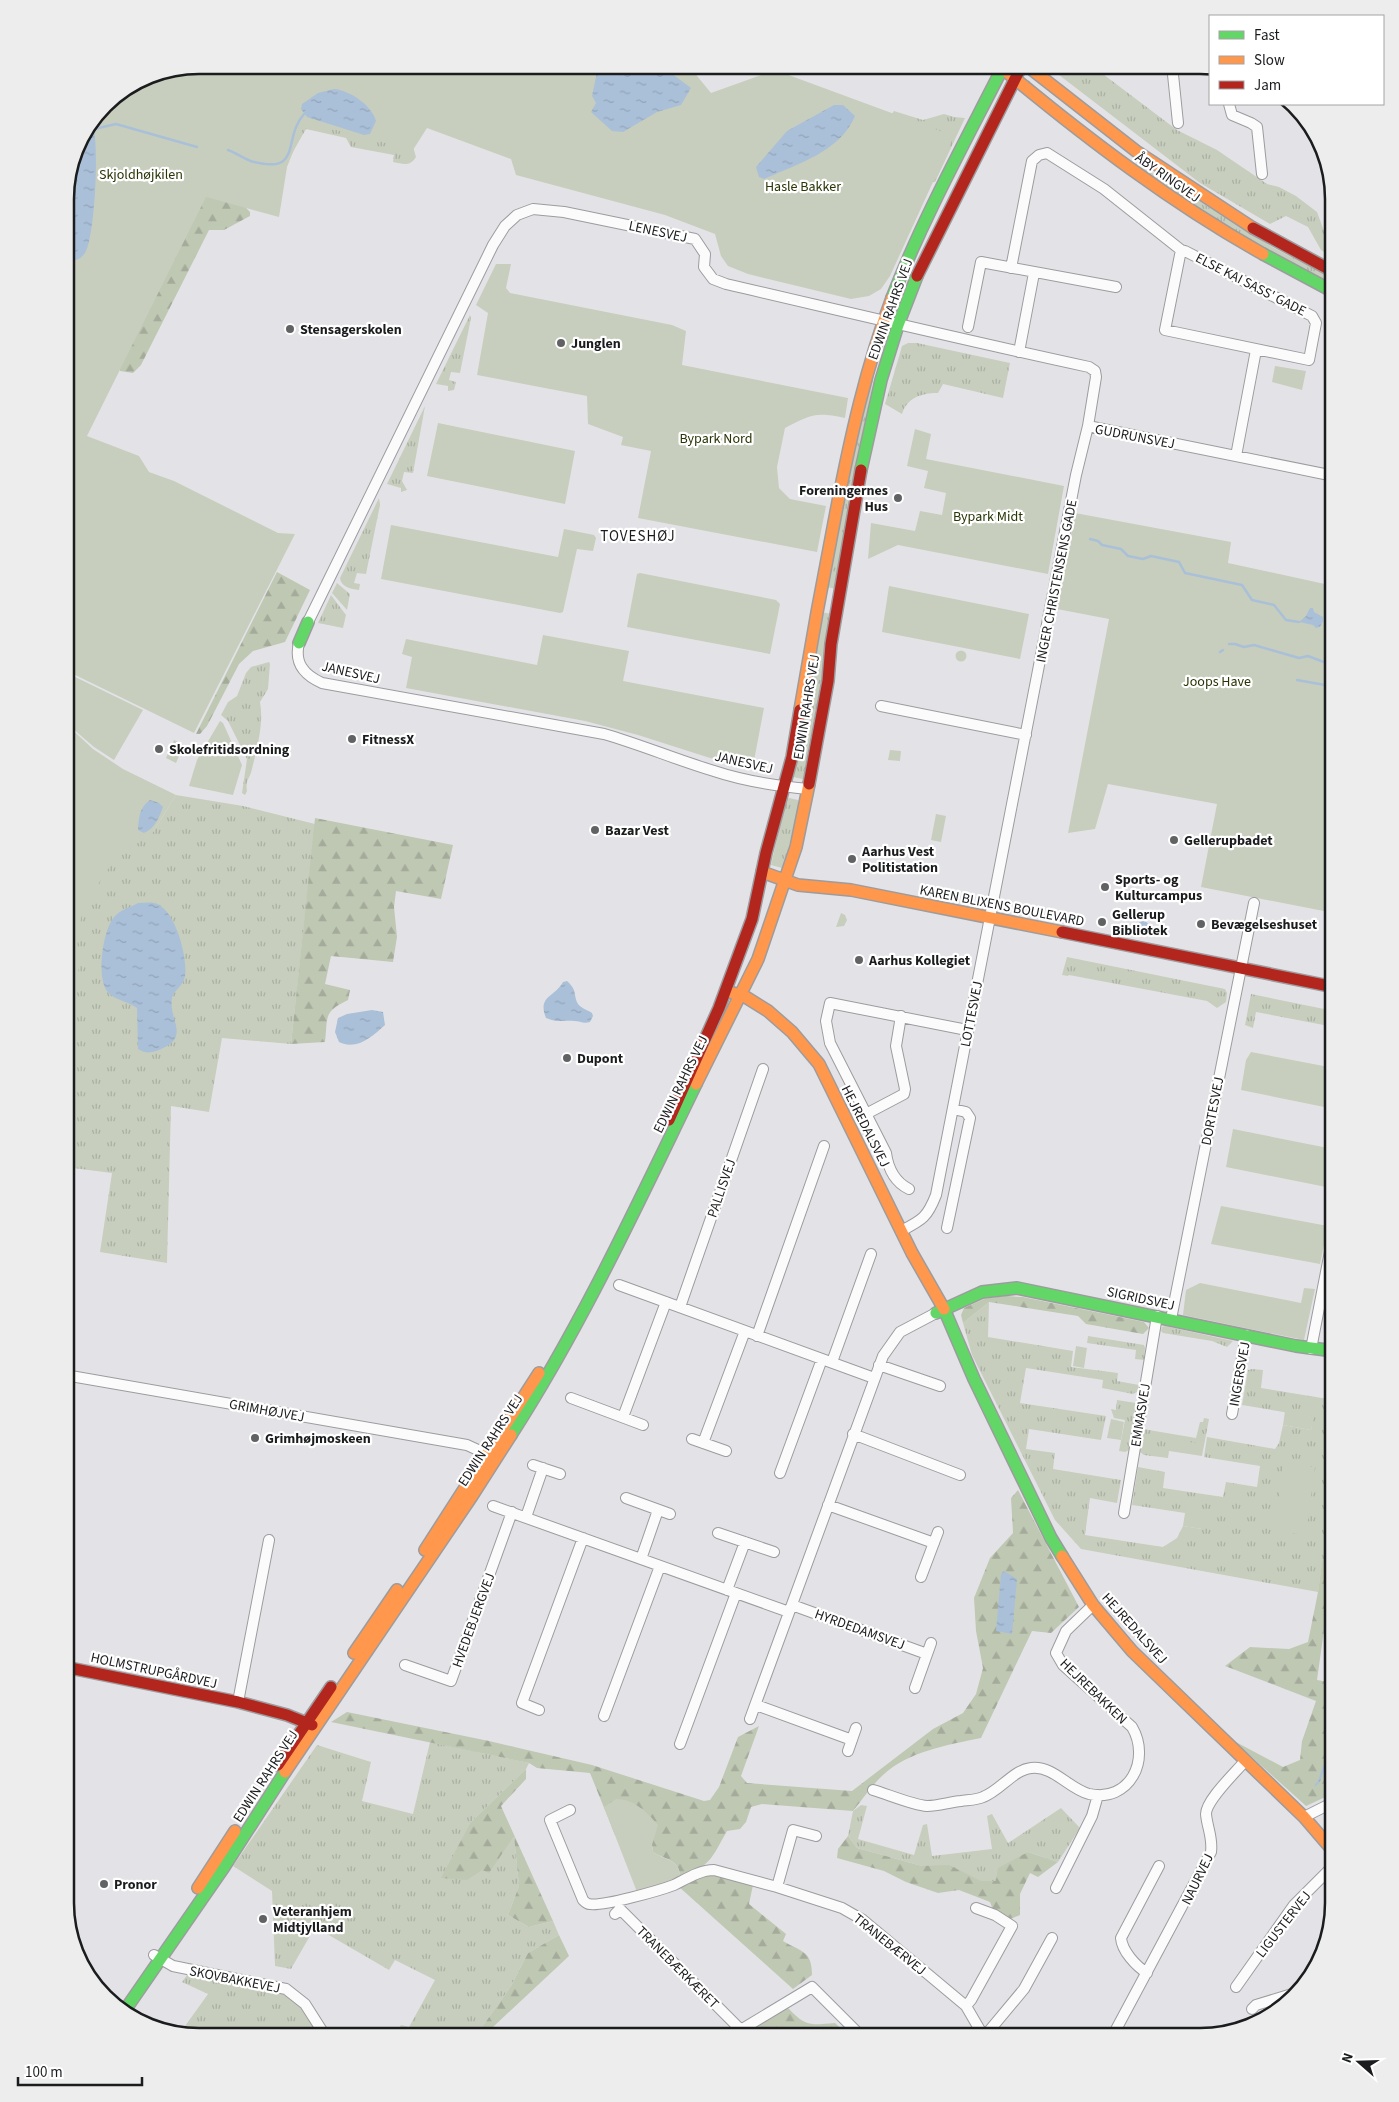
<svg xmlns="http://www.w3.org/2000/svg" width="1399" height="2102" viewBox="0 0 1399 2102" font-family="'Source Sans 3',sans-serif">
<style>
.grass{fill:url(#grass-tufts)}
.forest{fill:url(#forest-firs)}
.green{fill:#c7cebd}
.water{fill:url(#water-ripples)}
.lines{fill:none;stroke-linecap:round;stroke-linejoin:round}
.stream{stroke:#aac0d8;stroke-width:2.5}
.street-casing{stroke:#9c9c9f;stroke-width:12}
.fast-casing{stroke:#9c9c9f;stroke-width:14}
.slow-casing{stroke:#9c9c9f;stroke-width:14}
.jam-casing{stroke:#9c9c9f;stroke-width:14}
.street{stroke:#fbfbfb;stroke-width:10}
.fast{stroke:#63d668;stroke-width:11}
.slow{stroke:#ff974d;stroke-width:11}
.jam{stroke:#b3261e;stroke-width:11}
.poi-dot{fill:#616264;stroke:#fff;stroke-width:2}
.labels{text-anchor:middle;stroke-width:4.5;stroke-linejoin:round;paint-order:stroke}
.park-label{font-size:14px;fill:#283505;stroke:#fff}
.street-label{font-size:14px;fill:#1b1c1e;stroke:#fff}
.poi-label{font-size:14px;font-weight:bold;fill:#1b1c1e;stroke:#fff;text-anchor:start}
.neighbourhood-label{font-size:15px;letter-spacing:1px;fill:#1b1c1e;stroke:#fff}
.rim{fill:none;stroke:#1b1c1e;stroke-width:2.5}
</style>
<defs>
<pattern id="grass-tufts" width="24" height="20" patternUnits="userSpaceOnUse" patternTransform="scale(1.25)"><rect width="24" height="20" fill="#c7cebd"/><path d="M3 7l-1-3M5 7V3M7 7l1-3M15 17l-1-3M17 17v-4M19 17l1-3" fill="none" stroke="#aab0a2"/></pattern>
<pattern id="forest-firs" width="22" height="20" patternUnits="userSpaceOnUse" patternTransform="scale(1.25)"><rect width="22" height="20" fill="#bfc8b3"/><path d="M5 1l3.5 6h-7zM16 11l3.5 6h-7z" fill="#a4ab9a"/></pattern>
<pattern id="water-ripples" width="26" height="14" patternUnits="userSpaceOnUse" patternTransform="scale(1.25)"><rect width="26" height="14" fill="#aac0d8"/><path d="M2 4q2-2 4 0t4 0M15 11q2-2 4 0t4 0" fill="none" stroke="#92a4b9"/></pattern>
</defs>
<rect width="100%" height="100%" fill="#e3e3e7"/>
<path class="grass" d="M1046,65H1091L1177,130L1217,150L1267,184L1279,187L1296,196L1317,212L1327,239L1334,243V258L1321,250L1308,227L1286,216L1270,224L1200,183Z
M1028,80L1083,126L1130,161L1177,187L1274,248L1334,279V286C1223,231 1121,162 1027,82Z
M894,111L923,120L944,114L954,117L965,118L935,182L923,180L886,122Z
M301,120L412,143L416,157C410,167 403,164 393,162L394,155L351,147L346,138L306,129L290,157Z
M470,315L471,318L460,373L451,372L449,380L456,382L454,390L448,391V386L436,384Z
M908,343H917L1010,363L1003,398L943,384L938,393C921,393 907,398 902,414L885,404L900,353L902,346Z
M874,375L836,589L827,587L851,448Z
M425,406L413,473L404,472L402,481L407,490L401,492V488L387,484Z
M379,498L380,505L366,574L357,573L354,583L360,584L359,590C351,589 341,587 340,578Z
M337,583L350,594L347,610L332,593Z
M331,595L346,615L343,628L318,623Z
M821,612L832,614L833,617L803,779L793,777Z
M269,662L270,664L268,689L260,702C264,723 257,748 252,769C250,779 245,779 247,791L245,795L242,793L247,759L228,721L221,715L228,702L237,696L246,673L251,667Z
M176,795L243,806L315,824L291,1044L222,1038L209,1112L171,1106L167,1263L100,1252L112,1173L65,1167V1011L70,1000L65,861L153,832Z
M789,798L798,800L799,804L784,867L782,868L771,865L786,799Z
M1067,957L1225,989L1227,993L1226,1002L1217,1008L1207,1001L1069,975L1068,976L1062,975Z
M1251,994L1334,1011V1027L1256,1012L1253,1028L1245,1025Z
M989,1302L988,1337L1073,1351L1071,1367L1118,1373L1117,1381L1139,1385L1138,1391L1133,1394L1102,1388L1103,1380L1026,1368L1020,1403L1106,1416L1101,1440L1029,1429L1026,1449L1055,1453L1053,1469L1121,1480L1117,1503L1090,1498L1085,1535L1163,1547L1177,1538L1183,1526L1202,1529L1185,1513L1132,1505L1138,1467L1165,1472L1163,1488L1223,1497L1226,1482L1257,1487L1260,1466L1204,1457L1207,1437L1275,1449L1279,1443L1283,1425L1311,1430L1313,1417L1242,1405L1248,1370L1252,1369L1263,1370L1261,1388L1328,1399L1334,1365V1482L1318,1592L1081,1549L1055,1520L972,1355L963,1323Z
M1165,1326L1233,1341L1227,1347L1212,1341L1163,1333L1161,1331L1162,1327Z
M1088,1336L1144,1345L1145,1348L1144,1360L1135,1359L1136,1350L1087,1343Z
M1117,1400L1136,1403L1129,1450L1125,1452L1119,1451L1125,1420L1114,1418L1111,1409L1116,1410Z
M1204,1418L1209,1419L1202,1456L1169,1451L1168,1458L1144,1455L1140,1452L1143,1429L1196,1438L1200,1422H1203Z
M430,1742L529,1763L526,1769L471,1822L514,1835L519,1886L508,1915L529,1927L553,1921L559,1935L528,1953L511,1986L475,2037H394L401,2025L409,2027L435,1980L395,1960L389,1970L315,1927L291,1969L275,1966L272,1891L233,1866L317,1745L371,1762L362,1801L413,1814Z
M861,1805L867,1806L858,1839L914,1855L923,1825L927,1824L932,1856L992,1849L987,1816L992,1814L1008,1843L1061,1808L1080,1828L1058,1862L1028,1852L996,1881L982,1882L949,1866H922L868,1851L857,1848L848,1836L853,1811Z
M187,1975L280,1990L306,2011L323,2037H190L180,2033L208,1994L182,1982Z"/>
<path class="forest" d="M218,179L250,212V216L224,230H209L141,365L133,373L120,371V361L143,278Z
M277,572L310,590L285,642L253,651L239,664L207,726L200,734H196Z
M315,818L453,845L441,899L396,891L394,907L397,937L393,962L331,956L325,984L350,990L348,1000C323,1012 328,1016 325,1042L291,1044Z
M1004,1296L1023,1297L1144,1322L1149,1328L1143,1334L1086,1324L1078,1316L989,1302L963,1323L961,1315L964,1308L984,1299Z
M1334,1473V1559L1317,1680L1334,1683V1793L1306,1806L1234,1741L1283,1767L1300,1760L1302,1741L1316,1701L1225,1666L1250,1647L1289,1649L1308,1642L1318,1592Z
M1018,1490L1079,1607L1051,1633L1032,1631L981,1738C948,1745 909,1751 883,1775C872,1785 863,1799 853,1811L762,1804L751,1807L746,1822L740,1829L727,1831C712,1857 711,1867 680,1876C680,1860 664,1859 653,1852L652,1845L615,1835L590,1773L537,1768L529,1763L331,1722L347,1712L489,1741L592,1765L704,1801L710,1800L719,1787L738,1737L759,1726L741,1776L747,1783L852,1791L933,1729L963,1713L976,1694L983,1668L976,1631L974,1598L990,1558L1013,1533L1011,1498Z
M526,1769V1779L501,1806L553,1921L529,1927L508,1915L519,1886L514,1836L489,1873L482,1870L467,1880L441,1878L471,1822Z
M848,1836L857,1848L868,1851L922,1866L949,1865L981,1881H996L998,1868L1028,1852L1058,1862L1038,1877L1030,1873L1020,1894V1915L1008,1920L994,1913L990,1902L959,1890L938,1893L906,1882L884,1871L837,1858L838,1849Z
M713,1874L753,1885L749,1904L786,1934L783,1941C802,1952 812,1951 812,1975L793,1989L678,1886Z
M559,1935L569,1956L493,2027L490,2037H475L511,1986L528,1953Z
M788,2008C806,2027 810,2025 835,2023L850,2037H741Z"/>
<path class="green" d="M199,65H688L711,93L775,70L954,136L890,276L881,289L869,296L851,299L748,274L728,266L721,256L715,234L665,215L516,175L511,159L427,128L413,150L305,122L287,167L279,217L206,197L87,436L139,456L149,472L174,481L278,533L295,534L194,733L65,670V190L75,147L104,104L148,75Z
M496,264H511L506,288L510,293L672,325L686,331L682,365L848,398L845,418C816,412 812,414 785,428L777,467L779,488L790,499L826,506L817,552L638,518L651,451L621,445L623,437L588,424L587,396L477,375L488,313L476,305Z
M1275,366L1306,371L1302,390L1272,382Z
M438,423L575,451L565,504L427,476Z
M915,429L931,434L926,459L1064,486L1048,574L898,545L868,559L871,523L915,531L920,511L942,515L946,493L924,488L928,471L907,466Z
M1075,513L1231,542L1228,563L1334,586V913L1201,887L1217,804L1108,784L1095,829L1068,833L1109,619L1057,609Z
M391,525L558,557L564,529L594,535L596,538L593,551L577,549L563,612L560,613L381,579Z
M640,573L776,600L780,604L770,654L627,627L637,574Z
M889,586L1029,614L1020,659L882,632Z
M543,635L629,651L623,681L764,708L753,766L710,758L638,735L585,721L406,688L412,657L402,654L406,639L537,665Z
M955.5 656a5.5 5.5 0 1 1 11 0a5.5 5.5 0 1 1-11 0Z
M67,673L143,710L114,760L94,747L65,722V676Z
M220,721L223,723L242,765L233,795L189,786L197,760Z
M65,723L93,749L123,769L176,795L153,832L113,861L90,897L82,914L79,928L77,947L79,967L76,986L65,1011Z
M174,740L184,745L176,763L166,758Z
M890,750L901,751L900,761L888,760Z
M936,814L946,816L941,842L931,840Z
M841,913L845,915L847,920L844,926L836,927Z
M1251,1052L1334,1068V1109L1241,1090L1246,1060Z
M1233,1129L1333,1149L1326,1187L1226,1167Z
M1221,1206L1328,1226L1320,1264L1211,1244Z
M1200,1283L1301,1303L1304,1288L1315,1289L1304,1340L1183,1315L1186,1290Z
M1076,1346L1087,1348L1084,1368L1073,1366Z
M1285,1411L1314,1417L1311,1430L1283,1425Z
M1111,1419L1124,1422L1121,1440L1107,1438Z
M1175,1440L1196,1443L1195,1450L1174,1447Z
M1284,1463L1315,1467L1306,1535L1274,1531Z
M1185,1513L1205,1517L1202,1529L1183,1526Z
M616,1799C634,1799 647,1812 658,1825L652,1845L653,1852C665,1860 680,1860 680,1876L676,1881L637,1892L604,1807Z"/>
<path class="water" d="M594,65H664L667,70L691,88L681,105L657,112L623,132L612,131L591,112L596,103L592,96L597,72Z
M334,89C349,90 372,105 376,121L370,134L364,135L307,117L301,109L302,104L318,93Z
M834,105H843L855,116C840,152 797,164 764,179L759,177L756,167L787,131Z
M92,123C100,138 95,238 85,253C80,260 74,262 65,260V190L75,147Z
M1310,608H1313L1314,612L1323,617V621L1320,627L1316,628L1313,625L1299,622L1306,616Z
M150,800L159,803L163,807C159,818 155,828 144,833L138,830C139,817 139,808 150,800Z
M138,903C143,903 149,902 154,903C175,907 188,958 185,976C183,987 173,991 172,998C168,1020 192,1037 159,1050C151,1053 146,1054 138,1049L137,1008C128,1001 113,1000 107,991C96,977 103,928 115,916C120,910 131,907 138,903Z
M1137 927a6 6 0 1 1 12 0a6 6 0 1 1-12 0Z
M567,981C578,991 573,995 578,1004C582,1009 588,1010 592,1013L593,1016L590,1022C583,1024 580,1021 574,1021C562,1020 558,1023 546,1018C537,996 555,997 563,982Z
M372,1010L383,1012L385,1025C373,1036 357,1051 339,1042L335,1032L338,1018L347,1014Z
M1004,1571L1017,1579L1012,1634L996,1631L1001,1574Z
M1327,1763L1333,1765L1334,1775L1323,1773L1320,1782L1315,1787V1784L1318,1781L1323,1766Z"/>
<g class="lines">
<path class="stream" d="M94,129L116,124L197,147
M228,150C237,153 245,160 254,162C303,174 282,139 304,114
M1090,539L1098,541L1102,545L1121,549L1128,556L1143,559L1151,556L1179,562L1185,573L1242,585L1252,600L1274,605L1286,620L1299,622
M1229,644H1235L1244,647L1254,645L1299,658L1308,656L1334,666
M1220,652L1223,650
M1297,680L1325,685L1334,683"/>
<defs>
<path id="street" d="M1172,65L1178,123
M1229,104L1232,115L1251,123L1257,127L1262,174
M1011,268L1032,161L1039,155L1047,153L1104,189L1181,250L1165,330L1309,360L1316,323L1312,316L1185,251L1181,250
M968,327L981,262L1116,287
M1019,352L1034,273
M1236,456L1256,350
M308,622L493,245L505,226L517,215L533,209L564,212L695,239L705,254L704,267L713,279L726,284C847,312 968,341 1089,367L1095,371L1096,377L1088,426L1334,476
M299,643C294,663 304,675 322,683L604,734C642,745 677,760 714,771C744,781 777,786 808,789
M881,706L1026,735
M866,1114L904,1094L905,1089L896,1046L901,1016
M909,1189C895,1182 888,1168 886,1153L830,1043L826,1021L830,1003L967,1030
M947,1228L970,1118L966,1112L953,1109
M901,1231C922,1220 927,1218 936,1195L1076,475L1088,426
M619,1285L874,1378
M680,1307L763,1069
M1171,1319L1254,903
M757,1336L824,1146
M1311,1349L1334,1231
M832,1362L871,1254
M879,1365L940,1386
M65,1375L467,1445L491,1456
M571,1398L643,1425
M1232,1414L1246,1335
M623,1417L666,1302
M853,1434L960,1475
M692,1439L726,1451
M703,1443L745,1331
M533,1465L560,1474
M780,1473L822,1359
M626,1498L670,1514
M828,1505L934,1543
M493,1506L789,1612
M1124,1513L1157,1316
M526,1517L543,1468
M718,1533L774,1552
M641,1559L658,1510
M921,1577L938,1532
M727,1590L745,1542
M792,1605L927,1654
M405,1665L451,1681L512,1512
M1332,1667L1334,1651
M915,1688L931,1643
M238,1702L269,1540
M756,1705L852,1740
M539,1710L522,1703L583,1538
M604,1716L660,1566
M750,1719L883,1356L900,1332L936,1313
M680,1744L736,1593
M848,1751L856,1728
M873,1790C887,1794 913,1805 927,1806C938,1806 950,1802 961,1801C968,1800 977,1800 983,1797C1000,1791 1013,1770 1031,1768C1053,1765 1069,1789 1089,1794C1130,1803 1151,1759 1132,1727L1063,1665L1056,1653L1066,1631L1093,1605
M570,1810L550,1820L583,1900C585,1902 587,1904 589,1904C602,1907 661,1890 674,1885C686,1879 700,1870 714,1870L777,1887L842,1908L863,1920L966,2006L984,2037
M1304,1817L1334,1802
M777,1887L793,1830L816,1836
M1056,1888L1092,1816L1098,1795
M615,1914L620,1909L741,2030
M154,1955L173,1966L286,1989L305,2004L326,2037
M1147,1973C1136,1966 1122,1951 1121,1938L1159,1866
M1236,1987L1294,1905L1334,1865
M966,2006L971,2000L1012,1926L995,1915L976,1908
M1252,2009L1256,2005L1292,1994
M729,2037L812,1987L862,2037
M984,2037L1024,1989L1052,1938
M1112,2037L1211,1852C1213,1838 1207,1827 1206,1814C1206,1800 1236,1772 1245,1761"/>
<path id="fast" d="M1263,254L1334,292
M892,298C923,218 965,142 1004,65
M861,470L881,380L898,325L917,276
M299,643L308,622
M944,1309L974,1379L1051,1538L1062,1556
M936,1313L982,1292L1017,1288L1296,1346L1334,1351
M511,1435C583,1323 638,1203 696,1084
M123,2013L224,1867L285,1772"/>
<path id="slow" d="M1026,65L1136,151L1253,228
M1008,73C1089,140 1172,203 1263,254
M800,710C811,644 823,578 836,512C850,439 866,367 892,298
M762,872L798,885L851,890L1062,932
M733,993L744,996L768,1011L792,1032L819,1064L912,1253L944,1309
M696,1084L758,959L796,847L809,784
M425,1550L539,1373
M1062,1556L1093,1605L1132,1651L1304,1817L1334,1852
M354,1653L397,1590
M285,1772L472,1496L511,1435
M198,1888L235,1831"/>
<path id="jam" d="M1253,228L1334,272
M917,276L1022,65
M809,784L828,681L831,644L861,470
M1062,932L1334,987
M669,1120L719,1008L752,919L766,853L792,757L800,710
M65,1667L238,1702L287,1715L312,1725
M278,1765L331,1687"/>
</defs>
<use href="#street" class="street-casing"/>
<use href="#fast" class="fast-casing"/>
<use href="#slow" class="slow-casing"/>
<use href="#jam" class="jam-casing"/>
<use href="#street" class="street"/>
<use href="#fast" class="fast"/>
<use href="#slow" class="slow"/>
<use href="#jam" class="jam"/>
</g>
<g class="poi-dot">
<circle cx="290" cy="329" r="5"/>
<circle cx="561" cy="343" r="5"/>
<circle cx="898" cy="498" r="5"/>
<circle cx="352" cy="739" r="5"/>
<circle cx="159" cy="749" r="5"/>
<circle cx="595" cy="830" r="5"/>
<circle cx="1174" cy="840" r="5"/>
<circle cx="852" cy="859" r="5"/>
<circle cx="1105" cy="887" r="5"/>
<circle cx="1102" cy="922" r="5"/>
<circle cx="1201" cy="924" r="5"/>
<circle cx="859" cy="960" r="5"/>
<circle cx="567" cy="1058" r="5"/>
<circle cx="255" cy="1438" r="5"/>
<circle cx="104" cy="1884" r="5"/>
<circle cx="263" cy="1919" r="5"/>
</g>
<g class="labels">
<g class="park-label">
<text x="141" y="179">Skjoldhøjkilen</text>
<text x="803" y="191">Hasle Bakker</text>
<text x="716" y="443">Bypark Nord</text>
<text x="988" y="521">Bypark Midt</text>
<text x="1217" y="686">Joops Have</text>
</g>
<g class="street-label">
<text transform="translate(1168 177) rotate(35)" y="5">ÅBY RINGVEJ</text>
<text transform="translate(658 231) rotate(12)" y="5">LENESVEJ</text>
<text transform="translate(1251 284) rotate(27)" y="5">ELSE KAI SASS' GADE</text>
<text transform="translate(890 309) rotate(-70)" y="5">EDWIN RAHRS VEJ</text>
<text transform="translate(1135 436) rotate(11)" y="5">GUDRUNSVEJ</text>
<text transform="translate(1056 581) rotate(-79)" y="5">INGER CHRISTENSENS GADE</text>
<text transform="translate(351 672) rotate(13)" y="5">JANESVEJ</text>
<text transform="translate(806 707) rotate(-81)" y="5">EDWIN RAHRS VEJ</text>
<text transform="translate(744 762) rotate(13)" y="5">JANESVEJ</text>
<text transform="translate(1002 905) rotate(11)" y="5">KAREN BLIXENS BOULEVARD</text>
<text transform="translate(971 1014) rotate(-79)" y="5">LOTTESVEJ</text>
<text transform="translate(680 1084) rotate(-64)" y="5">EDWIN RAHRS VEJ</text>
<text transform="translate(1212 1111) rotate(-79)" y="5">DORTESVEJ</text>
<text transform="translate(866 1126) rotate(63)" y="5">HEJREDALSVEJ</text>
<text transform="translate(721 1188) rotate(-71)" y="5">PALLISVEJ</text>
<text transform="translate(1141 1298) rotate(12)" y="5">SIGRIDSVEJ</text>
<text transform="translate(1239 1374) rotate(-80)" y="5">INGERSVEJ</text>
<text transform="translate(267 1410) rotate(10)" y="5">GRIMHØJVEJ</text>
<text transform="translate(1140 1415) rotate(-81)" y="5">EMMASVEJ</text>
<text transform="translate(490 1440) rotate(-57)" y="5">EDWIN RAHRS VEJ</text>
<text transform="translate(473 1620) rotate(-70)" y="5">HVEDEBJERGVEJ</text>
<text transform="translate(1135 1628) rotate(48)" y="5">HEJREDALSVEJ</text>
<text transform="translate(860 1629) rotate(20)" y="5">HYRDEDAMSVEJ</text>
<text transform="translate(154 1670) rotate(12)" y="5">HOLMSTRUPGÅRDVEJ</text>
<text transform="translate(1094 1691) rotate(44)" y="5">HEJREBAKKEN</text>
<text transform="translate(265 1776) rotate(-57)" y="5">EDWIN RAHRS VEJ</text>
<text transform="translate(1197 1879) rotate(-64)" y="5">NAURVEJ</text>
<text transform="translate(1283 1924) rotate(-52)" y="5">LIGUSTERVEJ</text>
<text transform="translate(890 1944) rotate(39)" y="5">TRANEBÆRVEJ</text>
<text transform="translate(678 1967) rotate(45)" y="5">TRANEBÆRKÆRET</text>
<text transform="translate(235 1979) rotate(11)" y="5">SKOVBAKKEVEJ</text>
</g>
<g class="poi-label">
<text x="300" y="334">Stensagerskolen</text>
<text x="571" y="348">Junglen</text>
<text x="888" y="495" text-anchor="end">Foreningernes<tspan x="888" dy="16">Hus</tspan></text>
<text x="362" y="744">FitnessX</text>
<text x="169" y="754">Skolefritidsordning</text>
<text x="605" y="835">Bazar Vest</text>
<text x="1184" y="845">Gellerupbadet</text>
<text x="862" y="856">Aarhus Vest<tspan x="862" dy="16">Politistation</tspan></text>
<text x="1115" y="884">Sports- og<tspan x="1115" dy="16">Kulturcampus</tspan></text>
<text x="1112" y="919">Gellerup<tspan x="1112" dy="16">Bibliotek</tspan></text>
<text x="1211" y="929">Bevægelseshuset</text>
<text x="869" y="965">Aarhus Kollegiet</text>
<text x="577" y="1063">Dupont</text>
<text x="265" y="1443">Grimhøjmoskeen</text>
<text x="114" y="1889">Pronor</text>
<text x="273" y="1916">Veteranhjem<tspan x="273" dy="16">Midtjylland</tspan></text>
</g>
<g class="neighbourhood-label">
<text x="638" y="541">TOVESHØJ</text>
</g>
</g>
<path d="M0 0H1399V2102H0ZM199 74H1200A125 125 0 0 1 1325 199V1903A125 125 0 0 1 1200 2028H199A125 125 0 0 1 74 1903V199A125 125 0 0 1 199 74Z" fill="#ededed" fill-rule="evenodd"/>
<path class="rim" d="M199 74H1200A125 125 0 0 1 1325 199V1903A125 125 0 0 1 1200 2028H199A125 125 0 0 1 74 1903V199A125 125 0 0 1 199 74Z"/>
<rect x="1209" y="15" width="175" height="90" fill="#ffffff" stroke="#a4a4a5"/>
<rect x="1219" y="31" width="25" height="8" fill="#63d668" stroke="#a4a4a5"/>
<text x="1254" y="40" font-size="15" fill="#1b1c1e">Fast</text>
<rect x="1219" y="56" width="25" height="8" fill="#ff974d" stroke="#a4a4a5"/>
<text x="1254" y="65" font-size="15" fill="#1b1c1e">Slow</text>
<rect x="1219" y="81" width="25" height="8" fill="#b3261e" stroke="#a4a4a5"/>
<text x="1254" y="90" font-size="15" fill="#1b1c1e">Jam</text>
<g transform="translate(1359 2062) rotate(290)" stroke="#ffffff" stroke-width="4" paint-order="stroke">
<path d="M0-4L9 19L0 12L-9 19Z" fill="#1b1c1e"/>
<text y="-8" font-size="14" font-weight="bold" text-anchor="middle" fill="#1b1c1e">N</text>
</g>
<path d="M18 2077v8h124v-8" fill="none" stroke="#1b1c1e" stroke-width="2.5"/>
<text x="25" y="2077" font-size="15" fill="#1b1c1e" stroke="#ffffff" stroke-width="4" paint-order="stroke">100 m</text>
</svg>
